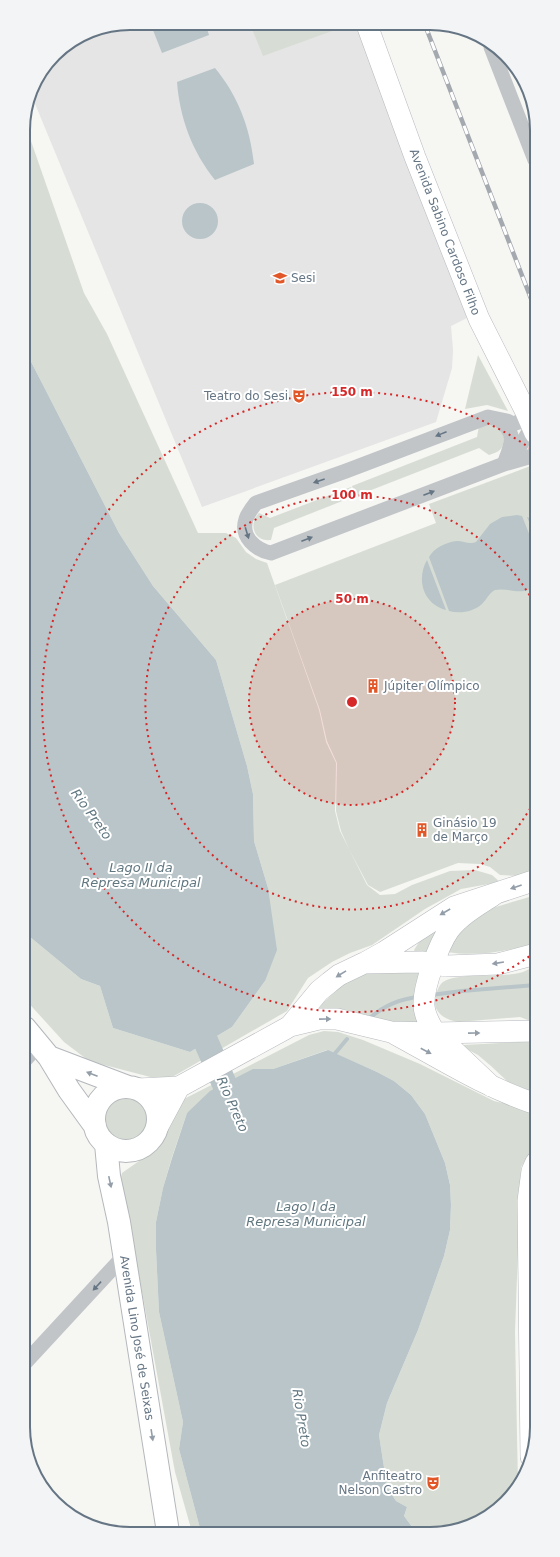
<svg xmlns="http://www.w3.org/2000/svg" width="560" height="1557" viewBox="0 0 560 1557" font-family="'DejaVu Sans',sans-serif">
<style>
.built{fill:#e4e5e4}
.green{fill:#d7ddd4}
.water{fill:#b9c5c9}
.lines{fill:none;stroke-linecap:round;stroke-linejoin:round}
.stream{stroke:#b9c5c9;stroke-width:4}
.river{stroke:#b9c5c9;stroke-width:25}
.secondary-casing{stroke:#b6babf;stroke-width:22}
.primary-casing{stroke:#b4b8bc;stroke-width:24}
.minor{stroke:#c1c5c8;stroke-width:15}
.secondary{stroke:#fff;stroke-width:21}
.primary{stroke:#fff;stroke-width:22}
.rail-casing{stroke:#a4a9af;stroke-width:4.5}
.rail{stroke:#fff;stroke-width:3;stroke-dasharray:9;stroke-linecap:butt}
.oneway{fill:#657584}
.oneway2{fill:#939ea9}
.ring{fill:none;stroke:#d62828;stroke-width:2;stroke-dasharray:2 4}
.labels{text-anchor:middle;stroke-width:4;stroke-linejoin:round;paint-order:stroke}
.street-label{font-size:12px;fill:#657584;stroke:#fff}
.poi-label{font-size:12px;fill:#657584;stroke:#fff;text-anchor:start}
.water-label{font-size:13px;font-style:italic;fill:#617780;stroke:#fff}
.rim{fill:none;stroke:#657584;stroke-width:2}
.centre{fill:#d62828;stroke:#fff;stroke-width:2}
.ring-label{font-size:12px;text-anchor:middle;font-weight:bold;fill:#d62828;stroke:#fff;stroke-width:4;stroke-linejoin:round;paint-order:stroke}
</style>
<rect width="100%" height="100%" fill="#f6f6f3"/>
<path class="built" d="M130,23L360,25L459,292L467,318L451,326L453,350L452,368L436,422L202,507L31,94L34,82L59,50L89,31Z"/>
<path class="green" d="M250,24H330L332,31L263,56Z
M24,121L84,293L107,334L198,533H226L236,538L246,552L256,559L267,563L319,710L326,742L336,763L335,811L340,831L367,885L380,895L395,894L412,885L450,871L475,870L492,875L500,882L461,889L425,909L372,945L350,953L332,962L308,978L287,1011L174,1076L158,1079L89,1061L64,1042L24,998V932L81,979L100,986L113,1028L190,1052L232,1027L265,981L268,888L254,841L253,794L247,766L216,660L153,586L119,533L24,348Z
M478,355L508,411L487,405L465,409Z
M494,423L504,434C504,448 502,451 489,455L479,448L356,496L352,486L477,437L479,426Z
M533,465L535,470L536,869L521,876L500,875L490,867L480,864L458,863L380,892L368,885L349,849L341,831L336,811L337,763L327,741L320,710L275,585L436,523L429,504Z
M351,487L355,496L274,528L271,540C254,542 248,524 259,513L270,518Z
M536,895V943C508,951 477,957 447,952L453,934L489,909Z
M442,921L428,953L415,952L414,950L423,936Z
M536,965V1023L520,1017L458,1022C449,1020 442,1018 437,1010C434,1006 435,1001 436,995C437,991 439,985 443,982C458,972 499,978 519,973C525,972 531,968 536,965Z
M423,970L419,1022L401,1024L343,1009L317,1012L322,1004L341,986L363,972Z
M324,1031L338,1032L363,1040L420,1064L494,1101L536,1111V1143L521,1167L515,1332L518,1485L511,1497L484,1520L451,1532H416L404,1516L407,1507L396,1501L387,1487L379,1435L387,1403L418,1330L444,1256L450,1230L451,1205L450,1185L445,1163L425,1114L411,1095L394,1081L377,1072L327,1050L273,1069L253,1070L187,1113L172,1157L163,1188L156,1222V1250L159,1312L183,1422L179,1449L201,1532H192L175,1472L121,1177L122,1173L149,1154L159,1144L164,1130L182,1100L309,1035Z
M536,1041V1093L508,1082L491,1066L478,1055L463,1047L464,1045Z
M101 1119a26 26 0 1 1 52 0a26 26 0 1 1-52 0Z"/>
<path class="water" d="M156,23H205L209,35L162,53L151,25Z
M215,68C238,96 250,127 254,164L215,180C192,151 180,119 177,82Z
M182 221a18 18 0 1 1 36 0a18 18 0 1 1-36 0Z
M24,348L119,533L153,586L216,660L247,766L253,794L254,841L268,888L277,950L265,981L232,1027L190,1052L113,1028L100,986L81,979L24,932Z
M517,515L522,516L536,551V586C520,597 510,587 495,590C489,593 487,599 482,604C473,612 460,614 449,611L429,557C434,548 446,542 457,541C464,541 469,545 476,542L490,524L502,517Z
M527,517L535,520L536,539Z
M427,560L446,610C423,604 416,579 427,560Z
M328,1050L377,1072L394,1081L411,1095L425,1114L445,1163L450,1185L451,1205L450,1230L444,1256L418,1330L387,1403L379,1435L387,1487L396,1501L407,1507L404,1516L416,1532H201L179,1449L183,1422L159,1312L156,1250V1222L163,1188L172,1158L187,1113L210,1091L253,1069H273Z"/>
<g class="lines">
<path class="stream" d="M431,995L462,991L536,985
M371,1017C385,1005 400,999 418,997
M332,1057L347,1039"/>
<path class="river" d="M193,1012L238,1115"/>
<defs>
<path id="secondary" d="M367,25L415,157L479,319L526,412L535,433
M366,962L384,952L454,907L536,880
M290,1026L319,1019H337L391,1032L435,1033L536,1031
M395,1034C441,1059 487,1088 536,1104
M491,1086L435,1033C430,1024 424,1015 424,1005C423,987 439,944 449,930C460,915 480,904 495,894
M138,1089L179,1087L285,1029L290,1026L319,991L330,982L339,975L364,963L421,962L447,966L498,964L536,954
M156,1130L179,1087
M531,1457L528,1201L532,1171L536,1162"/>
<path id="primary" d="M25,1028L49,1057L69,1090L95,1126
M49,1057L128,1087
M94 1119a32 32 0 1 1 64 0a32 32 0 1 1-64 0Z
M106,1144L109,1176L119,1222L168,1532"/>
</defs>
<use href="#secondary" class="secondary-casing"/>
<use href="#primary" class="primary-casing"/>
<path class="minor" d="M491,47L535,160
M526,412L519,422L513,424L507,421L488,417L346,471L256,503C252,508 248,513 246,519C240,537 256,550 271,553L504,464L532,456L535,457
M499,420C518,433 511,446 504,464
M510,458C519,450 526,437 532,426
M25,1060L39,1045
M25,1363L123,1257"/>
<use href="#secondary" class="secondary"/>
<use href="#primary" class="primary"/>
<defs>
<path id="rail" d="M425,25L535,309"/>
</defs>
<use href="#rail" class="rail-casing"/>
<use href="#rail" class="rail"/>
</g>
<defs><path id="oneway-solid" d="M-6-.8H1V-3.2L6.5 0L1 3.2V.8H-6Z"/></defs>
<g class="oneway">
<use href="#oneway-solid" transform="translate(441 434) rotate(158)"/>
<use href="#oneway-solid" transform="translate(319 481) rotate(161)"/>
<use href="#oneway-solid" transform="translate(429 493) rotate(-21)"/>
<use href="#oneway-solid" transform="translate(247 533) rotate(73)"/>
<use href="#oneway-solid" transform="translate(307 539) rotate(-21)"/>
<use href="#oneway-solid" transform="translate(97 1286) rotate(133)"/>
</g>
<g class="oneway2">
<use href="#oneway-solid" transform="translate(516 887) rotate(161)"/>
<use href="#oneway-solid" transform="translate(445 912) rotate(150)"/>
<use href="#oneway-solid" transform="translate(498 963) rotate(171)"/>
<use href="#oneway-solid" transform="translate(341 974) rotate(148)"/>
<use href="#oneway-solid" transform="translate(325 1019) rotate(-1)"/>
<use href="#oneway-solid" transform="translate(474 1033) rotate(-1)"/>
<use href="#oneway-solid" transform="translate(426 1051) rotate(28)"/>
<use href="#oneway-solid" transform="translate(92 1074) rotate(-159)"/>
<use href="#oneway-solid" transform="translate(110 1182) rotate(78)"/>
<use href="#oneway-solid" transform="translate(152 1435) rotate(81)"/>
</g>
<circle cx="352" cy="702" r="103" fill="#d62828" fill-opacity=".12"/>
<g class="ring">
<circle cx="352" cy="702" r="103"/>
<path d="M536 798A207 207 0 1 1 535 605"/>
<path d="M534 953A310 310 0 1 1 534 451"/>
</g>
<defs>
<symbol id="school-bare" viewBox="-9 -9 18 18"><path d="M0-5L7-2L0 1L-7-2ZM-4 1L0 2.5L4 1V4Q0 6-4 4Z" fill="#e25727" stroke="#fff" stroke-width="2.5" paint-order="stroke"/></symbol>
<symbol id="theatre-bare" viewBox="-9 -9 18 18"><path d="M-5-5.5Q0-4 5-5.5V0Q5 5 0 6Q-5 5-5 0ZM-3.3-2.5H-1v1.5H-3.3ZM1-2.5H3.3v1.5H1ZM-2.8 1Q0 5.5 2.8 1Z" fill="#e25727" stroke="#fff" stroke-width="2.5" paint-order="stroke"/></symbol>
<symbol id="building-bare" viewBox="-9 -9 18 18"><path d="M-4-6H4V6H1V3H-1V6H-4ZM-2.5-4.3h1.7v1.8h-1.7ZM.8-4.3h1.7v1.8H.8ZM-2.5-1h1.7V.8h-1.7ZM.8-1h1.7V.8H.8Z" fill="#e25727" stroke="#fff" stroke-width="2.5" paint-order="stroke"/></symbol>
</defs>
<g fill-rule="evenodd">
<use href="#school-bare" x="270" y="268" width="20" height="20"/>
<use href="#theatre-bare" x="289" y="386" width="20" height="20"/>
<use href="#building-bare" x="363" y="676" width="20" height="20"/>
<use href="#building-bare" x="412" y="820" width="20" height="20"/>
<use href="#theatre-bare" x="423" y="1473" width="20" height="20"/>
</g>
<g class="labels">
<g class="street-label">
<text transform="translate(445 232) rotate(69)" y="4">Avenida Sabino Cardoso Filho</text>
<text transform="translate(137 1338) rotate(81)" y="4">Avenida Lino José de Seixas</text>
</g>
<g class="poi-label">
<text x="291" y="282">Sesi</text>
<text x="288" y="400" text-anchor="end">Teatro do Sesi</text>
<text x="384" y="690">Júpiter Olímpico</text>
<text x="433" y="827">Ginásio 19<tspan x="433" dy="14">de Março</tspan></text>
<text x="422" y="1480" text-anchor="end">Anfiteatro<tspan x="422" dy="14">Nelson Castro</tspan></text>
</g>
<g class="water-label">
<text transform="translate(92 814) rotate(54)" y="5">Rio Preto</text>
<text x="141" y="872">Lago II da<tspan x="141" dy="15">Represa Municipal</tspan></text>
<text transform="translate(233 1104) rotate(66)" y="5">Rio Preto</text>
<text x="306" y="1211">Lago I da<tspan x="306" dy="15">Represa Municipal</tspan></text>
<text transform="translate(302 1418) rotate(81)" y="5">Rio Preto</text>
</g>
</g>
<path d="M0 0H560V1557H0ZM130 30H430A100 100 0 0 1 530 130V1427A100 100 0 0 1 430 1527H130A100 100 0 0 1 30 1427V130A100 100 0 0 1 130 30Z" fill="#f3f4f5" fill-rule="evenodd"/>
<path class="rim" d="M130 30H430A100 100 0 0 1 530 130V1427A100 100 0 0 1 430 1527H130A100 100 0 0 1 30 1427V130A100 100 0 0 1 130 30Z"/>
<circle cx="352" cy="702" r="6" class="centre"/>
<g class="ring-label">
<text x="352" y="396">150 m</text>
<text x="352" y="499">100 m</text>
<text x="352" y="603">50 m</text>
</g>
</svg>
